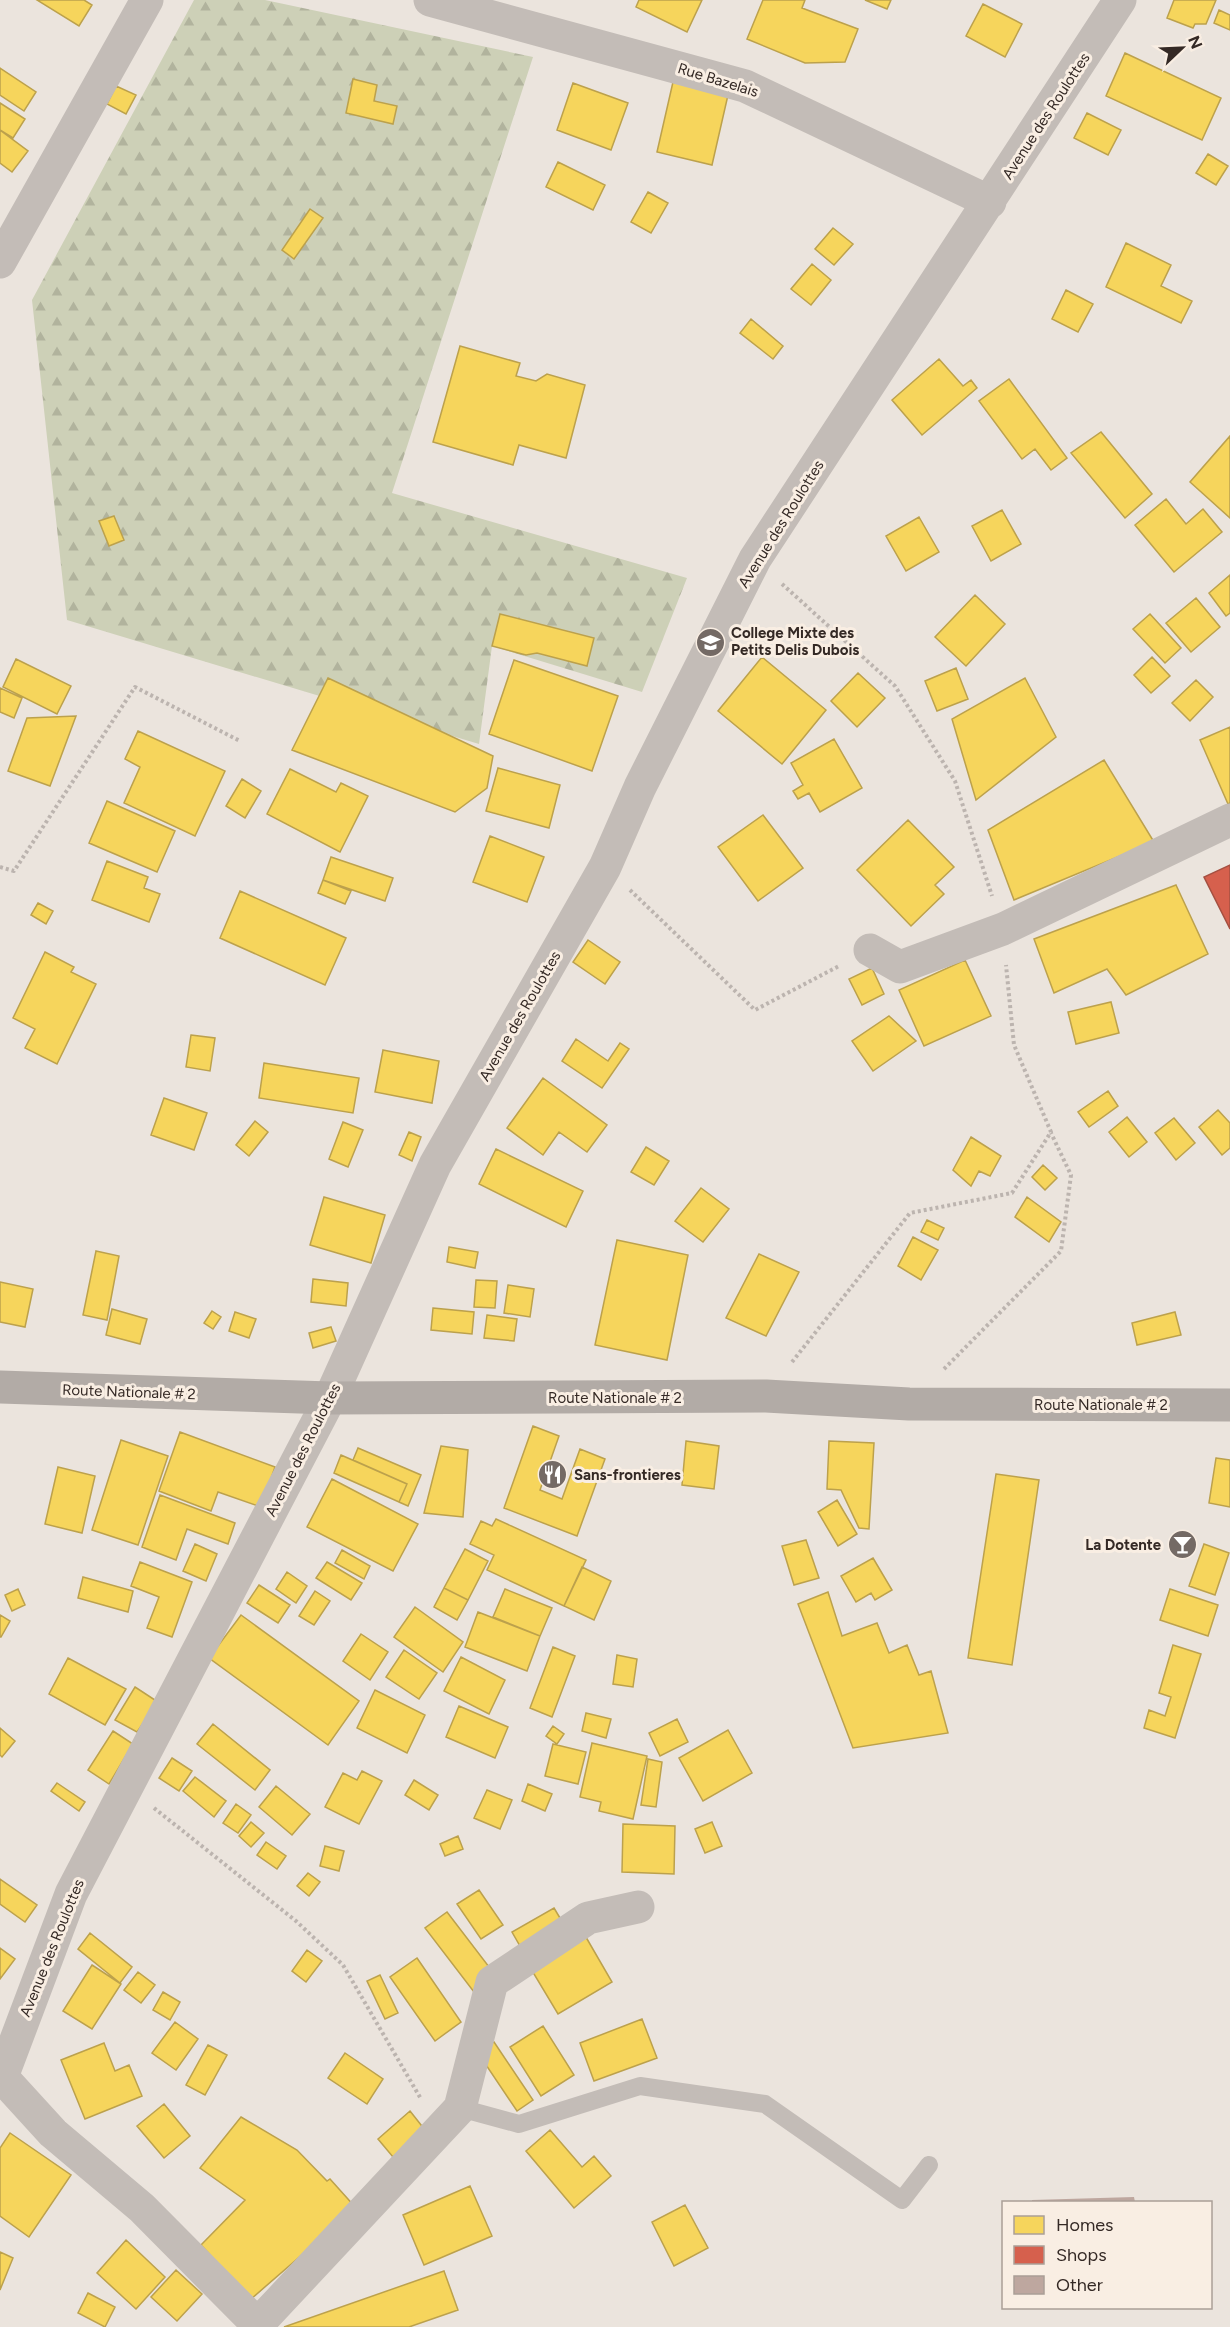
<svg xmlns="http://www.w3.org/2000/svg" width="1230" height="2327" viewBox="0 0 1230 2327" font-family="Figtree,sans-serif">
<style>
.forest{fill:url(#forest-firs)}
.homes{fill:#f6d55c;stroke:#bca14c;stroke-width:1.5}
.shops{fill:#d6604d;stroke:#a55041;stroke-width:1.5}
.building{fill:#bea79f}
.lines{fill:none;stroke-linecap:round;stroke-linejoin:round}
.path{stroke:#bcb4af;stroke-width:4;stroke-dasharray:3 3;stroke-linecap:butt}
.service{stroke:#c3bcb7;stroke-width:18}
.minor{stroke:#c3bcb7;stroke-width:33}
.primary{stroke:#b2aba6;stroke-width:33}
.labels{text-anchor:middle;stroke-width:6;stroke-linejoin:round;paint-order:stroke}
.street-label{font-size:15px;fill:#342925;stroke:#f9eee3}
.poi-label{font-size:15px;font-weight:bold;fill:#342925;stroke:#f9eee3;text-anchor:start}
</style>
<defs>
<pattern id="forest-firs" width="22" height="20" patternUnits="userSpaceOnUse" patternTransform="scale(1.5)"><rect width="22" height="20" fill="#cdd0b7"/><path d="M5 1l3.5 6h-7zM16 11l3.5 6h-7z" fill="#b1b39d"/></pattern>
</defs>
<rect width="100%" height="100%" fill="#ebe4dd"/>
<path class="forest" d="M194,0H265L533,57L392,493L687,578L642,692L492,646L479,744L67,620L32,300Z"/>
<path class="homes" d="M37,0H84L92,5L79,26Z
M639,0H702L687,32L636,7Z
M763,0H805L802,8L858,29L845,62L805,63L747,39Z
M865,0H891L887,9Z
M1174,0H1216L1206,24H1195L1193,28L1167,18Z
M983,4L1022,24L1005,57L966,36Z
M1219,10L1230,15V30L1214,23Z
M1125,53L1221,98L1202,140L1106,96Z
M0,68L36,92L24,111L0,95Z
M353,79L377,85L374,101L397,106L393,124L346,113Z
M673,82L728,95L712,165L657,152Z
M573,83L628,103L611,150L557,130Z
M116,86L136,95L126,114L107,104Z
M0,103L25,119L13,138L0,130Z
M1087,113L1121,130L1108,155L1074,138Z
M0,130L28,151L12,172L0,163Z
M1208,154L1228,166L1216,185L1196,173Z
M558,162L605,185L593,210L546,187Z
M648,192L668,203L651,233L631,222Z
M310,209L323,218L294,259L282,250Z
M833,228L853,244L834,265L815,249Z
M1126,243L1171,265L1161,286L1192,301L1181,323L1106,287Z
M812,264L831,280L811,305L791,289Z
M1066,290L1093,304L1078,332L1052,319Z
M751,319L783,346L773,359L740,333Z
M460,346L520,363L516,376L536,381L547,374L585,385L566,458L519,445L513,465L433,442Z
M939,359L963,386L971,380L977,388L922,435L892,400Z
M1009,379L1067,458L1051,470L1035,449L1022,459L979,401Z
M1101,432L1152,494L1125,518L1071,453Z
M1230,436V518L1190,482Z
M1166,499L1186,524L1203,509L1222,532L1174,572L1135,525Z
M1002,510L1021,544L991,561L972,526Z
M114,516L124,540L109,546L99,521Z
M919,517L939,552L906,571L886,536Z
M1230,575V613L1226,616L1209,593Z
M975,595L1005,624L966,666L935,637Z
M1196,598L1220,627L1191,652L1166,623Z
M500,614L594,638L587,666L537,653L526,655L492,646Z
M1150,614L1181,648L1165,663L1133,629Z
M762,657L826,710L782,764L718,711Z
M1152,657L1170,676L1151,693L1134,675Z
M16,659L71,686L57,714L3,687Z
M514,660L618,696L592,771L489,734Z
M956,668L968,699L937,711L925,681Z
M858,673L885,698L857,727L831,701Z
M328,678L493,756L487,788L455,812L292,750Z
M1025,678L1056,737L976,800L952,719Z
M1196,680L1213,697L1190,721L1172,703Z
M0,688L22,698L14,718L0,712Z
M76,716L50,786L8,771L27,718Z
M1230,727V803L1228,804L1200,740Z
M138,731L225,771L195,836L124,803L140,767L125,759Z
M834,739L862,788L820,812L809,793L798,799L793,791L803,785L791,763Z
M1104,760L1154,842L1014,900L988,830Z
M498,768L560,785L549,828L486,811Z
M290,769L336,792L341,783L368,796L340,852L267,814Z
M242,779L261,791L245,818L226,806Z
M107,801L175,831L157,872L89,843Z
M763,815L803,868L758,901L718,847Z
M908,820L954,867L935,885L944,894L911,926L857,870Z
M490,836L544,857L527,902L473,882Z
M331,857L393,878L385,901L323,880Z
M107,861L148,877L144,888L160,894L149,922L92,900Z
M323,880L351,891L345,904L318,893Z
M1176,885L1208,954L1126,995L1107,969L1054,993L1034,939Z
M240,891L346,938L325,985L220,938Z
M38,903L53,911L46,924L31,915Z
M588,940L620,962L605,984L573,962Z
M45,952L74,967L71,972L96,984L57,1064L25,1048L35,1029L13,1018Z
M965,960L991,1016L924,1046L899,990Z
M872,968L884,994L862,1005L849,979Z
M1111,1002L1119,1033L1076,1044L1068,1012Z
M889,1016L916,1041L873,1071L852,1041Z
M191,1035L215,1038L210,1071L186,1067Z
M576,1039L608,1061L620,1043L629,1049L602,1088L562,1061Z
M383,1050L439,1061L432,1103L375,1092Z
M264,1063L359,1078L353,1113L259,1098Z
M543,1078L607,1125L587,1152L559,1132L543,1155L507,1128Z
M1108,1091L1118,1106L1089,1127L1078,1112Z
M164,1098L207,1113L194,1150L151,1135Z
M1218,1110L1230,1123V1148L1222,1155L1199,1127Z
M1127,1117L1147,1142L1129,1157L1109,1132Z
M1174,1118L1195,1143L1176,1160L1155,1133Z
M255,1121L268,1132L249,1156L236,1145Z
M343,1122L363,1130L348,1167L329,1159Z
M409,1132L421,1137L412,1161L399,1155Z
M971,1137L1001,1156L990,1176L979,1171L971,1186L953,1170Z
M646,1147L669,1161L654,1185L631,1172Z
M496,1149L583,1191L566,1227L479,1184Z
M1043,1165L1057,1178L1045,1190L1032,1177Z
M701,1188L729,1209L703,1242L675,1221Z
M324,1197L385,1215L371,1263L310,1245Z
M1027,1197L1061,1222L1049,1242L1015,1217Z
M927,1220L944,1228L938,1240L921,1232Z
M913,1237L938,1250L921,1280L898,1266Z
M617,1240L688,1255L667,1360L595,1345Z
M449,1247L478,1252L475,1268L447,1262Z
M96,1251L119,1256L107,1320L83,1315Z
M759,1254L799,1272L766,1336L726,1318Z
M313,1279L348,1283L346,1306L311,1302Z
M476,1280L497,1281L495,1308L474,1307Z
M0,1282L33,1289L25,1327L0,1322Z
M508,1285L534,1289L530,1317L504,1313Z
M433,1308L474,1312L472,1334L431,1330Z
M112,1309L147,1319L140,1344L106,1335Z
M212,1311L221,1317L213,1329L204,1323Z
M235,1312L256,1319L249,1338L229,1331Z
M1175,1312L1181,1335L1137,1345L1132,1323Z
M487,1315L517,1319L514,1341L484,1338Z
M331,1327L336,1341L313,1348L309,1333Z
M533,1426L559,1436L540,1490L562,1499L580,1449L605,1459L577,1536L504,1508Z
M180,1432L275,1467L261,1507L218,1492L211,1511L159,1491Z
M121,1440L168,1456L138,1545L92,1530Z
M686,1441L719,1446L714,1489L682,1485Z
M829,1441L874,1443L869,1529L859,1528L841,1490L827,1489Z
M441,1446L468,1450L463,1517L424,1513Z
M358,1448L421,1475L408,1506L399,1502L407,1484L353,1460Z
M341,1455L407,1484L399,1502L334,1473Z
M1216,1458L1230,1460V1507L1209,1503Z
M58,1467L95,1476L82,1533L45,1524Z
M996,1474L1039,1480L1012,1665L968,1658Z
M332,1479L418,1524L393,1571L307,1527Z
M160,1495L235,1523L228,1544L187,1529L176,1560L142,1547Z
M837,1500L857,1534L838,1546L818,1512Z
M496,1519L586,1560L564,1606L487,1570L494,1555L470,1544L481,1521L492,1526Z
M806,1540L819,1578L794,1585L782,1546Z
M195,1544L217,1554L206,1581L183,1571Z
M1204,1544L1229,1553L1215,1595L1189,1586Z
M465,1549L488,1561L468,1600L444,1588Z
M342,1550L370,1566L364,1579L335,1563Z
M873,1558L892,1590L875,1600L871,1593L856,1602L841,1576Z
M140,1562L192,1582L172,1637L147,1628L159,1597L131,1586Z
M327,1562L362,1583L351,1600L316,1578Z
M582,1567L611,1581L594,1620L564,1606Z
M287,1572L307,1586L296,1603L276,1589Z
M83,1577L133,1591L128,1612L78,1598Z
M259,1585L290,1605L278,1623L247,1603Z
M444,1588L468,1600L457,1620L434,1607Z
M18,1589L25,1605L12,1611L5,1595Z
M505,1589L552,1608L540,1636L493,1617Z
M1170,1589L1218,1605L1208,1636L1160,1620Z
M315,1591L330,1601L314,1625L299,1616Z
M828,1592L842,1636L877,1623L889,1653L907,1645L919,1675L931,1671L948,1733L853,1748L798,1604Z
M415,1607L463,1642L443,1672L394,1637Z
M478,1612L540,1636L527,1671L465,1647Z
M0,1615L10,1621L1,1637H0Z
M241,1615L359,1701L328,1745L209,1658Z
M361,1634L388,1652L370,1680L343,1661Z
M1173,1645L1201,1654L1175,1738L1144,1728L1149,1710L1165,1716L1171,1697L1159,1693Z
M553,1647L575,1656L552,1717L530,1708Z
M404,1650L437,1673L419,1699L386,1677Z
M617,1655L637,1659L633,1687L613,1684Z
M461,1657L505,1680L489,1714L444,1691Z
M68,1658L126,1689L105,1725L49,1694Z
M135,1687L158,1702L137,1732L115,1720Z
M375,1690L425,1715L407,1753L357,1728Z
M459,1706L508,1727L495,1758L446,1737Z
M586,1713L611,1719L606,1738L582,1731Z
M677,1719L688,1742L660,1756L649,1733Z
M213,1724L270,1770L255,1790L197,1744Z
M553,1726L564,1734L557,1744L546,1736Z
M0,1728L15,1741L2,1757L0,1755Z
M728,1730L752,1773L703,1801L679,1758Z
M113,1731L133,1744L109,1784L88,1770Z
M592,1743L647,1756L633,1819L599,1811L601,1802L580,1797Z
M553,1744L586,1752L578,1784L545,1776Z
M172,1758L192,1771L179,1791L159,1778Z
M648,1759L662,1762L656,1807L641,1805Z
M362,1771L382,1781L359,1824L325,1807L343,1773L357,1780Z
M195,1777L226,1801L214,1817L183,1791Z
M414,1780L438,1795L429,1810L405,1795Z
M57,1783L85,1802L79,1811L51,1791Z
M528,1784L552,1794L545,1811L522,1801Z
M276,1786L310,1814L292,1835L259,1807Z
M487,1790L512,1800L500,1829L474,1818Z
M236,1804L251,1815L238,1833L223,1823Z
M251,1822L264,1833L251,1847L239,1836Z
M712,1822L722,1846L705,1853L695,1829Z
M623,1824L675,1826L674,1874L622,1872Z
M458,1836L463,1849L445,1856L440,1844Z
M266,1842L286,1856L277,1869L257,1855Z
M325,1846L344,1851L339,1871L320,1866Z
M308,1873L320,1882L309,1896L297,1886Z
M0,1879L37,1905L25,1922L0,1904Z
M479,1890L503,1925L481,1939L457,1904Z
M554,1908L563,1923L520,1946L512,1932Z
M447,1912L496,1976L474,1992L425,1928Z
M583,1932L612,1982L558,2014L528,1964Z
M90,1933L132,1967L120,1983L78,1949Z
M0,1948L15,1959L0,1979Z
M307,1950L322,1961L306,1982L292,1971Z
M417,1958L461,2022L435,2041L390,1977Z
M92,1965L121,1984L92,2029L63,2011Z
M138,1972L155,1985L141,2003L124,1990Z
M380,1975L398,2013L385,2019L367,1981Z
M163,1992L180,2002L170,2020L153,2010Z
M642,2019L657,2058L594,2081L580,2043Z
M175,2022L198,2039L176,2070L152,2053Z
M543,2026L574,2075L541,2096L510,2047Z
M494,2042L533,2100L517,2111L478,2053Z
M104,2043L115,2071L129,2065L142,2096L85,2119L61,2060Z
M208,2045L227,2055L205,2095L186,2085Z
M345,2053L383,2079L367,2104L328,2078Z
M164,2104L190,2136L164,2158L137,2126Z
M410,2111L425,2130L393,2157L378,2139Z
M241,2117L297,2150L327,2181L330,2179L356,2208L251,2299L201,2245L245,2200L200,2168Z
M550,2130L582,2167L594,2156L611,2176L574,2208L526,2151Z
M10,2133L71,2175L29,2237L0,2216V2148Z
M470,2186L492,2236L424,2265L403,2215Z
M685,2205L708,2248L674,2266L652,2222Z
M126,2240L165,2277L136,2309L97,2273Z
M0,2252L13,2258L0,2290Z
M176,2270L202,2294L177,2321L151,2297Z
M444,2271L458,2310L409,2327H284Z
M88,2293L115,2307L105,2327L78,2313Z"/>
<path class="shops" d="M1230,865V929L1204,877Z"/>
<path class="building" d="M1134,2197L1135,2202H1032V2200Z"/>
<g class="lines">
<path class="path" d="M782,584L895,686L955,781L992,896
M0,867L14,871L135,687L240,741
M630,890L755,1010L839,966
M792,1362L910,1213L1012,1193L1051,1132L1014,1045L1006,965
M944,1369L1061,1251L1071,1175L1051,1133
M154,1808L296,1921L343,1965L421,2099"/>
<path class="service" d="M460,2108L519,2124L640,2086L765,2104L902,2200L929,2165"/>
<path class="minor" d="M430,0L745,86L990,202
M0,262L147,0
M870,950L900,967L1003,929L1230,820
M0,2075L53,2133L142,2208L260,2327
M2,2077L71,1894L330,1398L435,1165L605,867L640,787L755,559L1120,0
M258,2324L460,2108L492,1982L588,1918L638,1907"/>
<path class="primary" d="M0,1387L330,1398L766,1396L909,1404L1230,1405"/>
</g>
<defs>
<symbol id="school-disc" viewBox="-11 -11 22 22"><circle r="9.5" fill="#746a65" stroke="#f9eee3"/><path d="M0-5L7-2L0 1L-7-2ZM-4 1L0 2.5L4 1V4Q0 6-4 4Z" fill="#fff"/></symbol>
<symbol id="restaurant-disc" viewBox="-11 -11 22 22"><circle r="9.5" fill="#746a65" stroke="#f9eee3"/><path d="M-5-6h1v4h1v-4h1v4h1v-4h1v5L-1.5 .5V6h-2V.5L-5-1ZM5-6V6H3V1.5H1.5Q1.5-4 5-6Z" fill="#fff"/></symbol>
<symbol id="bar-disc" viewBox="-11 -11 22 22"><circle r="9.5" fill="#746a65" stroke="#f9eee3"/><path d="M-6-5H6L.8 .8V4.5H3.5V6h-7V4.5H-.8V.8Z" fill="#fff"/></symbol>
</defs>
<g fill-rule="evenodd">
<use href="#school-disc" x="694" y="626" width="33" height="33"/>
<use href="#restaurant-disc" x="536" y="1458" width="33" height="33"/>
<use href="#bar-disc" x="1166" y="1528" width="33" height="33"/>
</g>
<g class="labels">
<g class="street-label">
<text transform="translate(718 80) rotate(17)" y="5">Rue Bazelais</text>
<text transform="translate(1046 116) rotate(-57)" y="5">Avenue des Roulottes</text>
<text transform="translate(781 524) rotate(-58)" y="5">Avenue des Roulottes</text>
<text transform="translate(520 1016) rotate(-60)" y="5">Avenue des Roulottes</text>
<text transform="translate(129 1392) rotate(2)" y="5">Route Nationale # 2</text>
<text x="615" y="1403">Route Nationale # 2</text>
<text x="1101" y="1410">Route Nationale # 2</text>
<text transform="translate(303 1450) rotate(-63)" y="5">Avenue des Roulottes</text>
<text transform="translate(52 1948) rotate(-68)" y="5">Avenue des Roulottes</text>
</g>
<g class="poi-label">
<text x="731" y="638">College Mixte des<tspan x="731" dy="17">Petits Delis Dubois</tspan></text>
<text x="574" y="1480">Sans-frontieres</text>
<text x="1161" y="1550" text-anchor="end">La Dotente</text>
</g>
</g>
<rect x="1002" y="2201" width="210" height="108" fill="#f9eee3" stroke="#aa9f97" stroke-width="1.5"/>
<rect x="1014" y="2216" width="30" height="18" fill="#f6d55c" stroke="#aa9f97" stroke-width="1.5"/>
<text x="1056" y="2231" font-size="18" fill="#342925">Homes</text>
<rect x="1014" y="2246" width="30" height="18" fill="#d6604d" stroke="#aa9f97" stroke-width="1.5"/>
<text x="1056" y="2261" font-size="18" fill="#342925">Shops</text>
<rect x="1014" y="2276" width="30" height="18" fill="#bea79f" stroke="#aa9f97" stroke-width="1.5"/>
<text x="1056" y="2291" font-size="18" fill="#342925">Other</text>
<g transform="translate(1182 48) rotate(67)" stroke="#f9eee3" stroke-width="4.5" paint-order="stroke">
<path d="M0-4.5L10 22L0 15L-10 22Z" fill="#342925"/>
<text y="-9" font-size="16" font-weight="bold" text-anchor="middle" fill="#342925">N</text>
</g>
</svg>
